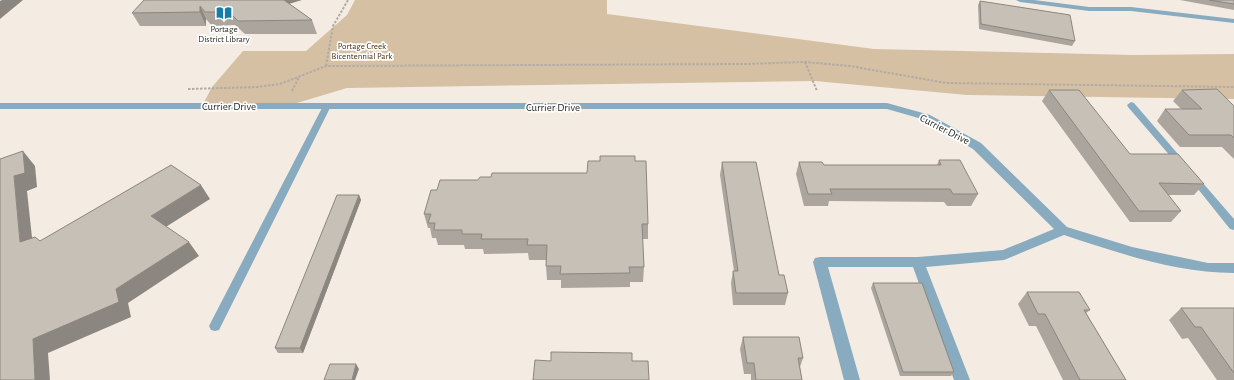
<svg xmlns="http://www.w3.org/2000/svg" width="1234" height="380" viewBox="0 0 1234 380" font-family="'Alegreya Sans',sans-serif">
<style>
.green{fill:#d5c0a4}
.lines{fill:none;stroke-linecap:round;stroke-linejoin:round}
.path{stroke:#b1aba3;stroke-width:2;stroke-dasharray:2.5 1.5;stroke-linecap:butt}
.lane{fill:#88abbf;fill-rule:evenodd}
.street{fill:#88abbf;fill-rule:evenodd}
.wall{fill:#aba59d}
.shaded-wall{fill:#8b867f}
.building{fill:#c7c0b6;stroke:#8b867f}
.labels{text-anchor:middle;stroke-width:3.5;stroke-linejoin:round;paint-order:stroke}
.far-poi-label{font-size:9px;fill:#2a2824;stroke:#fff}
.far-park-label{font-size:9px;fill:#49310d;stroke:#fff}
.street-label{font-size:11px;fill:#2a2824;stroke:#fff}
</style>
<rect width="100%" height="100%" fill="#f4ece3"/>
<path class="green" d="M355,0H607V14L874,49L1133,55L1234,54V99L967,95L815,81L347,88L287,106H202L212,87L243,51H306L347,15Z"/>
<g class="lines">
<path class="path" d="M805,62L817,91
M326,66L333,26L348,0
M188,89L257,87L280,84L326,66L745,64L805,62L850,66L946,83L1234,87
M292,91L299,77"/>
<path class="lane" d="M1016,0H1034L1089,7H1131L1234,19V23L1131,11H1089L1020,2Z
M1131,102L1134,103L1184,161L1186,163L1184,165H1178L1128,107L1127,105Z
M327,103L331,106L219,330L215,331L211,330L209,326L211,322L323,106Z
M1193,174L1196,175L1234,219V230L1230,229L1190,179L1188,177L1190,175Z"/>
<path class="street" d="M0,103H887L930,115L981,143L1067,227L1132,247L1208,263H1234V273C1176,273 1119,253 1064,235L1004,260L926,267L970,380H954L913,267H828L860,380H844L813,262L815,258L820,257H918L1003,250L1054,229L973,149L922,119L887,109H0Z"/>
</g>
<path class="wall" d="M144,0L289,4L312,20L317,34H245L235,25L212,26L206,19V26H140L132,13Z
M1180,0H1234V10Z
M980,1L1075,41L1072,46L979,29L978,5Z
M1049,90L1130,154L1204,184L1194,195H1168L1181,211L1171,222H1130L1042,101Z
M1182,90L1234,106V159L1222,147H1180L1157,121L1165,109H1181L1173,101Z
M939,160L978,194L971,206H947L944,202L829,201L828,206H804L796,174L799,162L824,165H937Z
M635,161L648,224V239H642L644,267L643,282H630V287L561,288V280H547L546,266V260H529L528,253L484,254L483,249H465L464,245H438L436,238H432L430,228H428L424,214L437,190L491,177L587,173Z
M722,162L788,293L785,305H733L731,283L733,271H734L720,175Z
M359,195L361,200L303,353H278L275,348Z
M873,283L954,372L951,376H900L871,288Z
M1027,292L1090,310L1086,313L1126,380H1063L1036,326H1029L1018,304Z
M1181,308H1234V380H1217L1188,338L1182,339L1169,320Z
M743,337L803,358L800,367L802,380H751V374H744L740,349Z"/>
<path class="shaded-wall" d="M2,0H23L0,19V1Z
M277,0H302L279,7Z
M200,6L206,19V26L200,12Z
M23,151L35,166L37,187L27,191L34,256L20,242L14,176Z
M201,185L210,199L161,230L151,216Z
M359,195L361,200L303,353L300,348Z
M189,242L199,256L128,303L131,317L48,353L50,380H35L33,339L116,289Z
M356,364L359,369L355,380H352Z"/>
<path class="building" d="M144,0H284L312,20L238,21L229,12H205L200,6V12L132,13Z
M1209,0H1234V4Z
M980,1L1070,15L1075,41L981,24Z
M1217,89L1234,106V138L1231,135H1189L1165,109H1202L1182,90Z
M1049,90H1079L1130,154H1178L1204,184L1159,183L1181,211H1139Z
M23,151L25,173L14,176L20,242L35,237L40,241L171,165L201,185L151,216L189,242L116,289L119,302L33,339L35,380H0V159Z
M600,156H635V161H646L648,224H642L644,267H629L630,273L560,274L561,266H546L547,245H527L528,239H481L482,234H462V230H434L435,223H428L431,214H424L431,190H437L440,180H478L480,177H491L492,173H587L588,161H600Z
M939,160H960L978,194H953L950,189H830L832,194H808L799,162H822L824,165H941Z
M722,162H756L779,275H784L788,293H736L733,271H738Z
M337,195H359L300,348H275Z
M873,283H922L954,372H903Z
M1027,292H1079L1090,310H1084L1126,380H1080L1045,314H1038Z
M1181,308H1234V373L1201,327H1195Z
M743,337H799L803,358H798L802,380H756L754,363H747Z
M551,352L632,353V361H648L649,380H533L535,360L551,361Z
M330,364H356L352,380H324Z"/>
<defs>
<symbol id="library-bare" viewBox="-9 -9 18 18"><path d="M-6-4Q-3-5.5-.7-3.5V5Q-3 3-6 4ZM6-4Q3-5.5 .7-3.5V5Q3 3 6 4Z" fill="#187ca7" stroke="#fff" stroke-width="2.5" paint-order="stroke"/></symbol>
</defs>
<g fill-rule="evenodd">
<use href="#library-bare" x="213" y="2" width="22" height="22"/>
</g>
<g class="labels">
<g class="far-poi-label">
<text x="224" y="32">Portage<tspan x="224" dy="10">District Library</tspan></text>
</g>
<g class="far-park-label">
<text x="362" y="49">Portage Creek<tspan x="362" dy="10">Bicentennial Park</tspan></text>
</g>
<g class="street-label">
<text x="229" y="110">Currier Drive</text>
<text x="553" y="111">Currier Drive</text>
<text transform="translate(945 129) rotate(27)" y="4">Currier Drive</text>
</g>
</g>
</svg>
